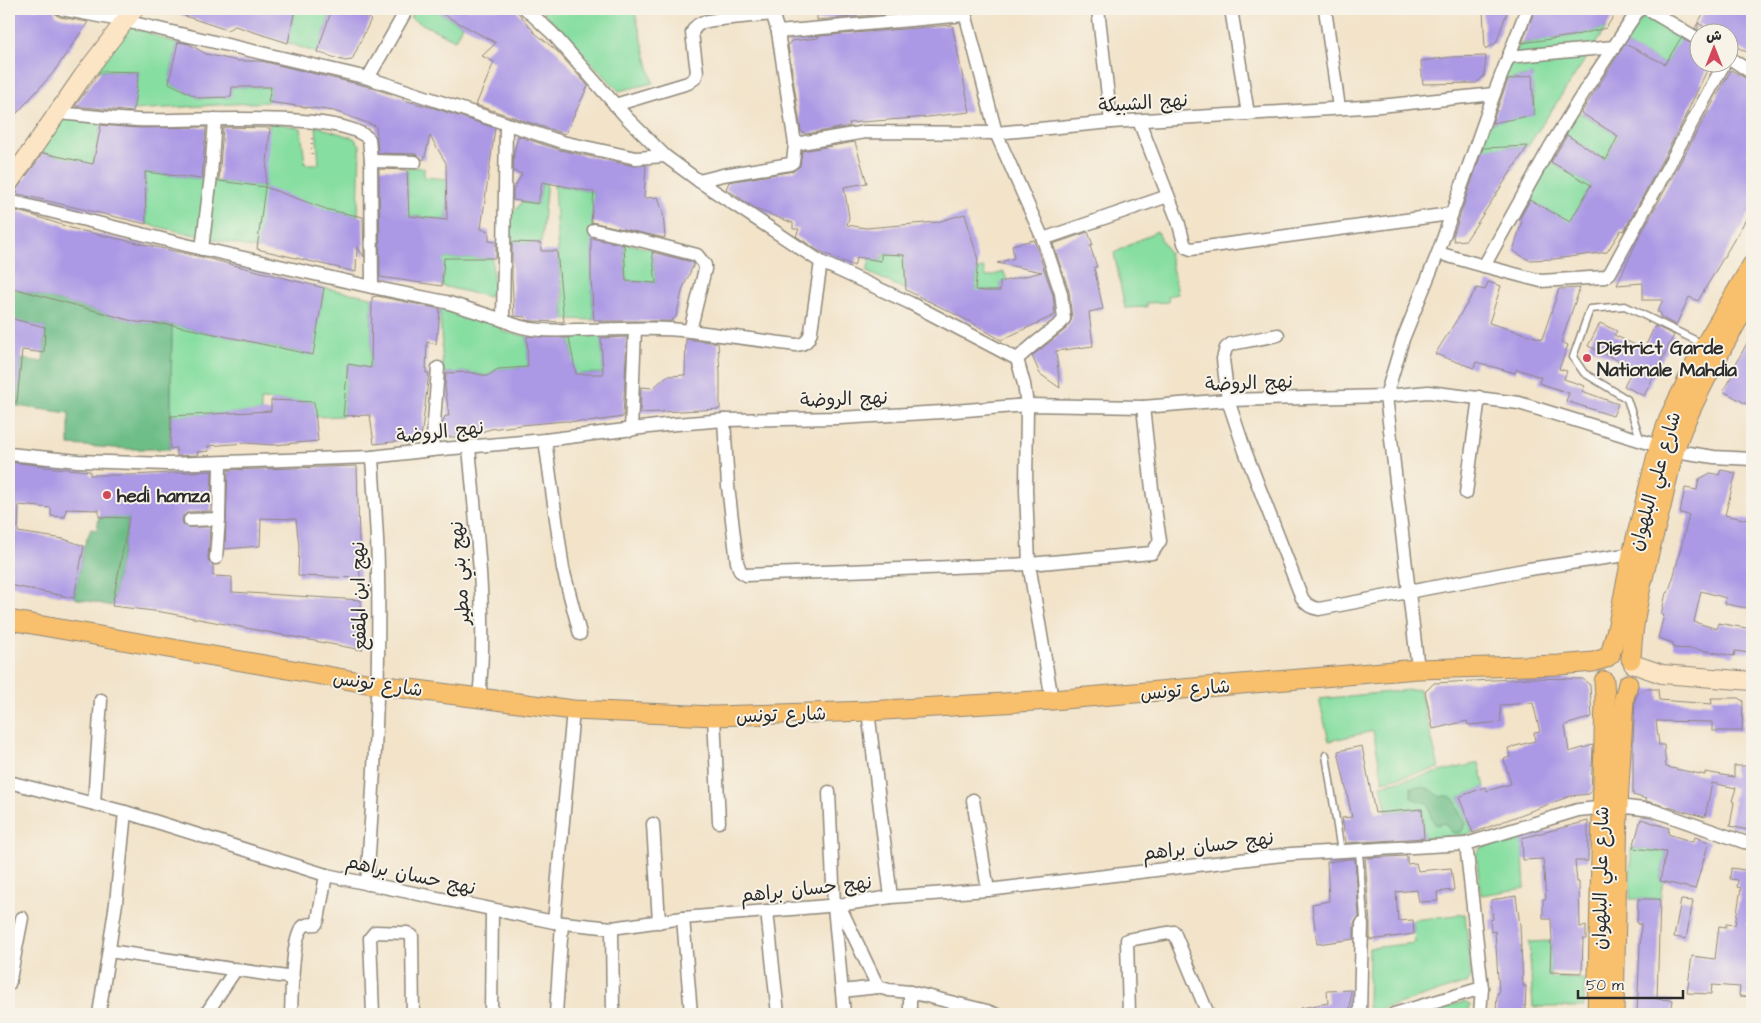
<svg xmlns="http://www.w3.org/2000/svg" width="1761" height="1023" font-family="'Architects Daughter','Playpen Sans Arabic',sans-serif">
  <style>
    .green { fill: #87dea1; stroke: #598466 }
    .forest { fill: #6dbd87; stroke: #4c7459 }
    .building { fill: #ab99e5 }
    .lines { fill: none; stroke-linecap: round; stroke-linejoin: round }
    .lane-casing { stroke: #8e877a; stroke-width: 9 }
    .street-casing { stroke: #8e877a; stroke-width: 15 }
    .secondary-casing { stroke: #8e877a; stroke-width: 20 }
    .primary-casing { stroke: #8e877a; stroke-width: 21 }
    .path { stroke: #8e877a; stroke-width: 2.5; stroke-dasharray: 1 4; stroke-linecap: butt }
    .lane { stroke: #fff; stroke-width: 6 }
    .street { stroke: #fff; stroke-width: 12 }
    .secondary { stroke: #fce5c4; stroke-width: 18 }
    .primary { stroke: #f8bf6c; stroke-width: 19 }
    .poi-dot { fill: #d1495b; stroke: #f7f3e8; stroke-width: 2 }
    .labels { text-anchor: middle; stroke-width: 4; stroke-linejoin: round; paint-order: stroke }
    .street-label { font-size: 19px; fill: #2b2b2b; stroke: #f7f3e8 }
    .poi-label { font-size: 19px; font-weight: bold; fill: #2b2b2b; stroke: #f7f3e8; text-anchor: start }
  </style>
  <rect width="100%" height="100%" fill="#f7f3e8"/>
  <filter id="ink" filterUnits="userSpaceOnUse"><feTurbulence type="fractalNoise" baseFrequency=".02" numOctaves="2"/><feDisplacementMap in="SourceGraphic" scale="10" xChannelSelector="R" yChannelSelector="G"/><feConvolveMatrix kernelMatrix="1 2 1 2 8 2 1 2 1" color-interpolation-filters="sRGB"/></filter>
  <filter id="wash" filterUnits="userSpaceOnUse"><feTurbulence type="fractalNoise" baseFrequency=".0096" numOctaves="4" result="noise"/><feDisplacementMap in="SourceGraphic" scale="20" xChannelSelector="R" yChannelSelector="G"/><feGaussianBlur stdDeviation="1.12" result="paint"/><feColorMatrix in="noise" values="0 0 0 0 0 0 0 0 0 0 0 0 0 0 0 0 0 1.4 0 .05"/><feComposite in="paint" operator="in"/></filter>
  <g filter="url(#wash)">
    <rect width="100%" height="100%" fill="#f2e3c9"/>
    <g class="green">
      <path d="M295,9H332L317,53L288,43Z"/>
      <path d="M416,9H433L462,25L455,40L410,18Z"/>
      <path d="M540,9H634L653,83L619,91Z"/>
      <path d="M1639,13L1683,36L1665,64L1620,42Z"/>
      <path d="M129,25L177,44L169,83L199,98L230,97L232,87H271L268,102L133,110L139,72L97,70Z"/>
      <path d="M1606,28L1528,146L1477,149L1491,123L1534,114L1532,75L1501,81L1520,44L1572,36Z"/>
      <path d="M1577,111L1618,136L1606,160L1562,132Z"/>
      <path d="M61,119L102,120L93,165L37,151Z"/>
      <path d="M270,122L301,128L305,164H319L316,126L354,138L360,145L358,216L320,208L257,249L146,224L145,172L265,187L264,163Z"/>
      <path d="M1547,160L1591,185L1570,223L1523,197Z"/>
      <path d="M407,167L424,168V177L447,179V220L375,212L377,197L408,196Z"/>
      <path d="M545,168L548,170L541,243L510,242L508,211H515L522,202L538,204Z"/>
      <path d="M554,185L594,192L591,279L594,320L564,319L563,296L559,271Z"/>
      <path d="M1157,231L1169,254L1178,294L1168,296L1169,302L1147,303V307L1125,308L1114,253Z"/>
      <path d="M624,243L652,249L656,283L626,281Z"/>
      <path d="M883,254L904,255L906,290L867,272L870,259L881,261Z"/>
      <path d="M443,258H492L494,291L489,297L442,286Z"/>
      <path d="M984,268L986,277L1004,272L1007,280L1000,282V291L982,290L974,299L977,269Z"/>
      <path d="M324,288L372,297L371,368L348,364L343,416L315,417L313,402L261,400V412L171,416L172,325L312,355Z"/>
      <path d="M440,309L495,323L504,332L527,336L528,367L498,369L487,376L468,372L443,373Z"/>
      <path d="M601,332L603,373L580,374L562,382L573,358L569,336Z"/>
      <path d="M1419,689L1439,768L1383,781L1373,731L1329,741L1319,699Z"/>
      <path d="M1479,763L1485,787L1459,797L1473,833L1461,836L1424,839L1422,809L1387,812L1381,785Z"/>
      <path d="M1522,838L1525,888L1481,895L1476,854L1481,847Z"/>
      <path d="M1631,848L1666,852L1660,880L1663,881L1660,899H1630Z"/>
      <path d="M1465,914L1471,976L1467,983L1375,1011L1368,1007L1369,948L1415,943L1413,920Z"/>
      <path d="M1551,941L1550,977L1584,979V1007H1533L1529,942Z"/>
      <path d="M1464,1002L1470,1005L1468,1014H1427V1012Z"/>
    </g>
    <g class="forest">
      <path d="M9,287L137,322L172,325L170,449H129L69,445V413L16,406L21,359L43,362L45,327L9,318Z"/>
      <path d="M99,517H129L112,606L74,598L84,546L91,529L97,530Z"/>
      <path d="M1411,787C1424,787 1431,787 1440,797C1454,793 1456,801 1459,812C1460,815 1464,819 1466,822L1461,833H1453L1444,823L1436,825L1431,818L1429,804L1411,798Z"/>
    </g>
    <g id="blocks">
      <g class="building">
        <path d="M9,9H54L56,15L60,17L88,22L53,73L9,122Z"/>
        <path d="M170,9H295L288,43L235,26L227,30L170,11Z"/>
        <path d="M332,9H342L371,19L352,60L345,61L317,52Z"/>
        <path d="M433,9H515L535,33L557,51L588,86L565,134L476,105L494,62L482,56L496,43Z"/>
        <path d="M817,9H944L817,20Z"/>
        <path d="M1483,9H1508L1496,43L1485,49Z"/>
        <path d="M1535,9H1618L1606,28L1572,36L1522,43Z"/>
        <path d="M1706,9H1752V55L1728,42V32H1714L1698,23V30L1695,28Z"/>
        <path d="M952,25L970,112L928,117L849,123L850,126L806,134L801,131L788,45L791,41L818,38V36Z"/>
        <path d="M1681,38L1698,47V62H1711L1680,127L1624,231L1621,230L1607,252L1554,259L1529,260L1513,251L1522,221L1519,220L1530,200L1570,222L1591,185L1551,162L1567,135L1606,160L1618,136L1581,113L1625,44L1665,64Z"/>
        <path d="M178,42L189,44L206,54L238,61H261L366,86L403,98V100L434,108L495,128L481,229L489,231V241L496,242V258H444L442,286L380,277L379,169L407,170L409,216L447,220L446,163L430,136L424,160L415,154L378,153L376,126L334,111L268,102L271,87H232L231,97L199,98L169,83Z"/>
        <path d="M1486,56L1484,76L1476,83L1423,84L1421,61L1452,57Z"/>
        <path d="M1731,70L1752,82V209L1698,301L1689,297L1676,325L1660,317L1661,313L1657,312L1663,300H1643V283L1617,285L1638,239Z"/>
        <path d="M101,71L139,72L133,112L75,106Z"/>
        <path d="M1532,75L1534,115L1492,123L1508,80Z"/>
        <path d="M101,125L137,128L206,127L202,179L145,172L146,224L18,194L16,190L43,153L93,164Z"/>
        <path d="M223,127L270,128L265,187L219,181Z"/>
        <path d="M518,136L560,150L634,166L646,165L644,198L658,197L663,213L665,238L591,222L594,192L542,182L538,204L513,200V190L522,174L513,171L514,153Z"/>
        <path d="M855,142L867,183L844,187L849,217L847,225L866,228L937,222L965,214L978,260L975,290L987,291H1000V282L1042,272L997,263L1014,258L1012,245L1034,240L1053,295L1055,315L1001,340L971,322L906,290L904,255L881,254V261L857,257L854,266L819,251L796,236L799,229H793V223L758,210L726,189L729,182L794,171L800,166L802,151Z"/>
        <path d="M1528,146L1466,240L1454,241L1453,236L1483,148Z"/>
        <path d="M265,187L329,210L363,217L364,257L357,246L356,272L257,249Z"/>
        <path d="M9,209L35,216L74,229L206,258L324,288L313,355L172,325L136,322L9,287Z"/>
        <path d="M1088,232L1093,245L1090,246L1097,267H1094L1103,309L1089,312L1093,346L1056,351L1060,388L1040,374L1032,356L1066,329L1072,319L1069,291L1053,244Z"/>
        <path d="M591,238L624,245L626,281L656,283L652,252L692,262L694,264L683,288L676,317L671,321H600V320H594L591,279Z"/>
        <path d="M512,242L541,243V251H557L564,322L532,321L526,320V317L514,316L512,277Z"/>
        <path d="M1488,282L1501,286L1489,323L1542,339L1559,289L1580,288L1561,342L1568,345L1559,369L1567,371L1564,379L1585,386L1582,391L1618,404L1613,416L1566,401L1569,393L1539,383L1541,377L1517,369L1515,373L1476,362L1474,368L1435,354L1477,288L1485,290Z"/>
        <path d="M377,296L440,309L438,333H437L436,344L427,342L426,373H429L421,439L374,444L370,415L343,416L348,364L371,368L372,297Z"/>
        <path d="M9,318L45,327L44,353L22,350L17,402L9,401Z"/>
        <path d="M1600,323L1617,331L1614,335L1644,349L1655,326L1674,335L1644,396L1624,386L1633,368L1588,346Z"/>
        <path d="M1752,334V407L1723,391L1736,368L1734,367Z"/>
        <path d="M527,336L569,338L576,374H603L601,338L627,337L623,417L588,422L565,421L521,425L491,429L465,437H441L442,426L445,416H449L445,386L446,373L468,372L487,376L498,369L528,367Z"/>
        <path d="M686,339L718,343L720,373V409L640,413L641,387L653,388L667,376L685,375Z"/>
        <path d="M271,400L314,402L318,441L274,445L245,443L208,446L209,451L197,452L198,455L177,456L176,448L170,449L171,416L271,411Z"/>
        <path d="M9,462L45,466L44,467L90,471V475H131L212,471L211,511L189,512L183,516L182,520L183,524L187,527H210L208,558L209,562L213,565V576L232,577V592L361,600L362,650L162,612L112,606L129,518L99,517V510L66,509L65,517L51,516V508L19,505L18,532L64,539L84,546L74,598L9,585Z"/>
        <path d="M357,466L360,578L298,576L299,546L296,519L261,518L260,546L225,549L228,470Z"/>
        <path d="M1721,470L1736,473L1725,515L1752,521V609L1725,604L1726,598L1701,591L1694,622L1717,629L1718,623L1752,629L1749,653L1735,651L1734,656L1695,649L1673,648V643L1658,638L1664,615H1661L1666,593H1668L1674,575L1689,515L1680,513L1685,488L1697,490L1699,479L1711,473L1719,475Z"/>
        <path d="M1532,678L1583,679L1590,685L1592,717L1565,725L1569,752L1593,745L1591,792L1589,794L1570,796L1473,833L1459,797L1485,787L1487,791L1511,784L1504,759L1510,757L1508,748L1535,741L1534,733L1540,732L1533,703L1500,705L1501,722L1468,725L1467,721L1433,729L1425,692L1434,683Z"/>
        <path d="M1646,689H1658L1659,700L1712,704L1711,698H1738L1743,701L1742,731H1712V722L1656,721L1659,745H1664L1666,767L1705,775V772L1734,777V766H1751V776H1752V831L1730,826L1734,802L1732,801L1736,788L1712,783L1705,817L1646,801V799L1633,795V741L1635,700L1638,693Z"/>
        <path d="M1362,746L1375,813L1422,809L1424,838L1346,843L1342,818L1352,817L1338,751Z"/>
        <path d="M1641,819L1669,828L1668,834L1693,842L1695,837L1709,842L1695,889L1660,881L1666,852L1633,848Z"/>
        <path d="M1588,821V861H1575L1577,882H1579L1580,927L1586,926V939H1583L1582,973L1550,972L1551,941H1552L1551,919H1543V899H1546L1543,859L1523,860L1522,838Z"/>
        <path d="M1407,856V864L1416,863L1418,871L1451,868L1454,890L1437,892L1438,901L1419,902L1417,890L1396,892L1398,921L1413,920L1414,934L1370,940V924L1365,858Z"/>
        <path d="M1348,859H1355L1359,917L1354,923V939L1317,944L1312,904L1329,901L1327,862Z"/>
        <path d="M1731,868L1752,871V904H1749L1746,926L1752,927L1749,962H1752V997L1739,996L1740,987L1712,985L1711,994L1687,993L1692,956L1715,959L1719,926L1726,927V924L1735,925L1741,888L1737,887L1738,880L1730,879Z"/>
        <path d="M1516,896L1520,925L1523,986H1526L1525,1014H1496L1497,993H1499L1495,931L1491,932L1490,920L1493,919L1491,900Z"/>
        <path d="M1638,899H1660L1657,999L1673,1000L1671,1014H1637L1641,924H1637Z"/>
        <path d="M1681,900L1693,901L1686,939L1674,937Z"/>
        <path d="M1351,990L1350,1014H1301V1008L1328,1003L1327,991Z"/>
      </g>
    </g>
  </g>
  <g filter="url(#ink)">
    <use href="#blocks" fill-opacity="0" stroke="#8e877a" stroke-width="1"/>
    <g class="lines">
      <defs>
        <g id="lane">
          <path d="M1641,441L1627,399L1584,373L1573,357L1590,309L1625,306L1703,344"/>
          <path d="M1326,755L1341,852"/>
          <path d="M1359,851L1364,918L1362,924"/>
        </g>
        <g id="street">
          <path d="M62,9L125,21L368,78L562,142L636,158L665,156"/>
          <path d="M526,9L552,33L627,118L665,156L699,181L821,262L910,303L1017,359L1024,384L1027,405L1026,490L1029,564L1052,700"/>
          <path d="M725,9L721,19L773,14"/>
          <path d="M964,9L996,133L1043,239L1061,293L1064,319L1061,323L1033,345L1017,359"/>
          <path d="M1098,9L1111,122"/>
          <path d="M1231,9L1248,114"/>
          <path d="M1325,9L1339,108"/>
          <path d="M1639,9L1587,87L1550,147L1484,266L1541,281L1605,277L1610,273L1725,62"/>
          <path d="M1647,9L1698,39"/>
          <path d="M778,32L965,15"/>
          <path d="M1508,57L1614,47"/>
          <path d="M1728,57L1752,73"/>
          <path d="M368,78L407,9"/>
          <path d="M615,105L688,83L695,78L697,72L692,33C697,20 709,21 721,19"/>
          <path d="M58,113C84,115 111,119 137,120C183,122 340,109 369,139L371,161L372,287"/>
          <path d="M1139,121L1178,221L1184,243L1186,247L1191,249L1450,214"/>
          <path d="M506,125L503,320C527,332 551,331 578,330C613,330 655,326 690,331L705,269V265L697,255L643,241L594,230"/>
          <path d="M795,144L865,132L996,133L1111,122L1380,106L1494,94"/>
          <path d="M371,161L415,162"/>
          <path d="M699,181L723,175L790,164L793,162L795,144L778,32L771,9"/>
          <path d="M9,201L186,245L372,287L446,302L503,320"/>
          <path d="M1043,239L1168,196"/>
          <path d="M202,249L211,176L215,119"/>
          <path d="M1438,253L1484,266"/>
          <path d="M690,331L796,345C806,344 809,340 811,331L821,262"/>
          <path d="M1278,335L1231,344L1226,348L1223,359L1228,400L1245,451L1302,598C1306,605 1311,608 1319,609L1529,569L1632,554"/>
          <path d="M724,420L728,486L737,562L740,571L746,575L1029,564L1152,553L1160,541L1152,489L1143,407"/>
          <path d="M631,430L635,329"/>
          <path d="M545,440L563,569L580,634"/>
          <path d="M469,447C476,529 488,614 479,697"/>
          <path d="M432,450L438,368"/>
          <path d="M9,454L78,461L167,464L372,457L432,450L545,440L665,425L724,420L840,418L942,412L1027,405L1143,407L1228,400L1386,396L1428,392L1519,403L1675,451L1714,457L1752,459"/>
          <path d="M1466,493L1479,397"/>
          <path d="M190,520L219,519"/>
          <path d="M216,558L219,519L220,463"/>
          <path d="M1418,669L1386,396L1403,339L1438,253L1494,94L1527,9"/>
          <path d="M868,711L891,897"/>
          <path d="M714,716L719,822"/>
          <path d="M9,782L125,812L326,875L554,922L612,928L683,918L839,905L891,897L988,890L1291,854L1466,844L1578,810L1618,806L1652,810L1744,842L1752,843"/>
          <path d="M829,792L834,906L844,1014"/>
          <path d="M973,800L988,890"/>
          <path d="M94,803L101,700"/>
          <path d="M653,824L659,922"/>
          <path d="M1466,844L1482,988L1480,1014"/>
          <path d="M367,884C374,781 380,678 378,574C378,535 374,496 372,457"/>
          <path d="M839,905L878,987L889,990L910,992L987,1011L995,1014"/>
          <path d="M767,911L778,1014"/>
          <path d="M683,918L691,1014"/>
          <path d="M554,922L573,710"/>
          <path d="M612,928L613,1014"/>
          <path d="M109,951L293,978"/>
          <path d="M9,984L22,918"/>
          <path d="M842,991L878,987"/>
          <path d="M910,992V1014"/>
          <path d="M99,1014L116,903L125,812"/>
          <path d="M206,1014L236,969"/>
          <path d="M291,1014C292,995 291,942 302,928C305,923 311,925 316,924L318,920L326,875"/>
          <path d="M373,1014L370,938L375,932L407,933L412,936L413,1014"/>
          <path d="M491,1014L492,910"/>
          <path d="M556,1014L562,923"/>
          <path d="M1129,1014L1127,940L1174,932L1208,1014"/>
          <path d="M1360,1014L1362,924"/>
          <path d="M1394,1014L1482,988"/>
        </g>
        <g id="secondary">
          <path d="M9,183L83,76L134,9"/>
          <path d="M1633,664L1662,674L1752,681"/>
        </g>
        <g id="primary">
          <path d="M9,620L378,685L573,710L714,716L868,711L1052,700L1418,669L1559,665L1593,662L1606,658"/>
          <path d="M1610,655L1617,629L1632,554L1659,447L1670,416L1705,345L1752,265"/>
          <path d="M1631,659C1633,608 1648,557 1661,507C1668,478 1673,447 1686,420C1705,377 1728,336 1752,296"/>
          <path d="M1597,1014L1605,699L1604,681"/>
          <path d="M1614,1014L1618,806L1624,698L1628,684"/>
        </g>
      </defs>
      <use href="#lane" class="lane-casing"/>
      <use href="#street" class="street-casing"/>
      <use href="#secondary" class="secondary-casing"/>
      <use href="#primary" class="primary-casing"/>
      <path class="path" d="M312,154V134"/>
      <use href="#lane" class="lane"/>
      <use href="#street" class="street"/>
      <use href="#secondary" class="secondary"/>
      <use href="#primary" class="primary"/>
    </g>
  </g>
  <g class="poi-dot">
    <circle cx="1587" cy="358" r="5"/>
    <circle cx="107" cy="495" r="5"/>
  </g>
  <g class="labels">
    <g class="street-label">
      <text transform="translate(1143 102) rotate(-4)" y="7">نهج الشبيكة</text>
      <text transform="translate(1249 382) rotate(-2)" y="7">نهج الروضة</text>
      <text transform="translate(844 398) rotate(-2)" y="7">نهج الروضة</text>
      <text transform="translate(440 431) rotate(-6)" y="7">نهج الروضة</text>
      <text transform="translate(1654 481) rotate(-74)" y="7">شارع علي البلهوان</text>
      <text transform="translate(459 573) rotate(-94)" y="7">نهج بني مطير</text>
      <text transform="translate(358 596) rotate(-91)" y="7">نهج ابن المقفع</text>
      <text transform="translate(378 683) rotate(8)" y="7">شارع تونس</text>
      <text transform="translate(1185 689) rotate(-5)" y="7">شارع تونس</text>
      <text transform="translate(781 714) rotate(-2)" y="7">شارع تونس</text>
      <text transform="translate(1208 845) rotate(-7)" y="7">نهج حسان براهم</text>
      <text transform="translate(411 874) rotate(12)" y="7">نهج حسان براهم</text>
      <text transform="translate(1600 878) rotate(-89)" y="7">شارع علي البلهوان</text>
      <text transform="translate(806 888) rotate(-6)" y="7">نهج حسان براهم</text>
    </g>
    <g class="poi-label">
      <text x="1597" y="354">District Garde<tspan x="1597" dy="22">Nationale Mahdia</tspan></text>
      <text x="117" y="502">hedi hamza</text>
    </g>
  </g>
  <rect width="1761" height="1023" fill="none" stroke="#f7f3e8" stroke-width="30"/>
  <g transform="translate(1714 48)"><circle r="24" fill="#f7f3e8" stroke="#a5a39c"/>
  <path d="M0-4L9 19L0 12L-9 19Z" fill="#d1495b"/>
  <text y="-8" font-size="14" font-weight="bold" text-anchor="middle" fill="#2b2b2b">ش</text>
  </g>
  <path d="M1578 990v8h105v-8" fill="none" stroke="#2b2b2b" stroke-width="2.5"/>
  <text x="1586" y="990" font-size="15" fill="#2b2b2b" stroke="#f7f3e8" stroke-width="4" paint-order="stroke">50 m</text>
</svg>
